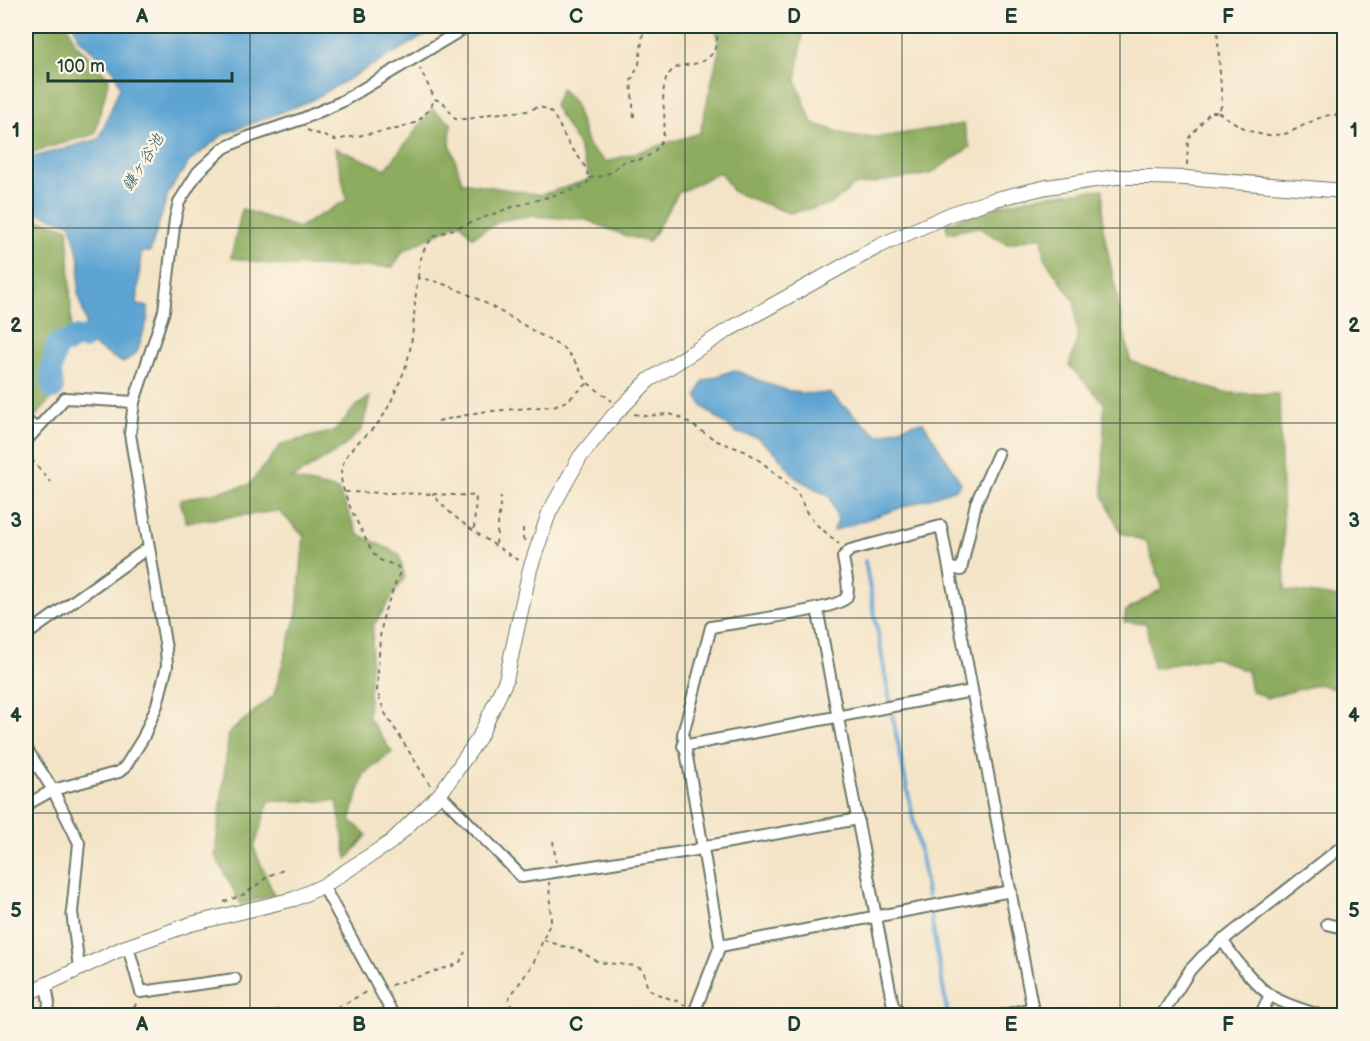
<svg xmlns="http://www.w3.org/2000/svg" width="1370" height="1041" font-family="'Balsamiq Sans','Klee One',sans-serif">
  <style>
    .forest { fill: #8dac5f; stroke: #56744a; stroke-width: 1.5 }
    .water { fill: #5da4d3; stroke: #3e7084; stroke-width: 1.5 }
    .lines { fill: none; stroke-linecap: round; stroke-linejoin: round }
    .stream { stroke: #5da4d3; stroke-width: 4 }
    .river { stroke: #5da4d3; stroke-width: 22 }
    .street-casing { stroke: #6a7767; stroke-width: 14 }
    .secondary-casing { stroke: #6a7767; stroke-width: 16 }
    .path { stroke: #6a7767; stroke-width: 2; stroke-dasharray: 4.5 4.5; stroke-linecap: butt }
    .street { stroke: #fff; stroke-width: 10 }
    .secondary { stroke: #fff; stroke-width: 14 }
    .grid { fill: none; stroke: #1f3d34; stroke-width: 1.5; stroke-opacity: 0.55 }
    .labels { text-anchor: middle; stroke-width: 5; stroke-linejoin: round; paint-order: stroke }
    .water-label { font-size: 16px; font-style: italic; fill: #325c64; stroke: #fcf5e5 }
    .neatline { fill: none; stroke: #1f3d34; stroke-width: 2 }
    .grid-label { font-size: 20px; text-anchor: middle; font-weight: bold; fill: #1f3d34 }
  </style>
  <rect width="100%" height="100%" fill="#fcf5e5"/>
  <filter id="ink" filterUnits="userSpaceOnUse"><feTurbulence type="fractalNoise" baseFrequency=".0167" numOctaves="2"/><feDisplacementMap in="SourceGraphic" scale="12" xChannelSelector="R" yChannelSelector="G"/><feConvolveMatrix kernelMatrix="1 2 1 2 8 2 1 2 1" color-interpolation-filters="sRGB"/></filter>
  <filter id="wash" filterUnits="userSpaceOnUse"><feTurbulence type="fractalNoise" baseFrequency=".008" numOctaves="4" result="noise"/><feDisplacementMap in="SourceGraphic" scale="24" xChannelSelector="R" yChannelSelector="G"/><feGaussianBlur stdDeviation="1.35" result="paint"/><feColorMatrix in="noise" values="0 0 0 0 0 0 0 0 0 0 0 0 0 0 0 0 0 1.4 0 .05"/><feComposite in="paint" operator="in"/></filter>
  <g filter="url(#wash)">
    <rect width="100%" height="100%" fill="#f4e4c7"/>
    <g class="forest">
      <path d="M26,26H68L75,43L109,78L95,134L26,154Z"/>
      <path d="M716,26H804L796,81L812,123L854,137H881L963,124L970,147L930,174L853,186L830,205L789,213L733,192L720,172L678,193L649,242L624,235L584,219L527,216L500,221L472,237L460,222L403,251L393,267L284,266L231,258L242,209L298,228L347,200L335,148L386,169L432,109L451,123L450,143L462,182L541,195L591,179L576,141L554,106L561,89L574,102L588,146L606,162L700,133L719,50Z"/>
      <path d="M1103,189V228L1130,361L1224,393L1279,394L1285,590L1344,598V692L1319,684L1267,698L1251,691L1247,671L1213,657L1153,668L1146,623L1124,622L1126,611L1163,588L1146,542L1121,533L1103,495L1104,403L1069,365L1077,340L1075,302L1045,259L1042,236L1007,244L978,227L948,233L946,224L985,209L1039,196Z"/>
      <path d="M26,216L68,228L72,351L50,350L46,388L53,396L36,416L26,407Z"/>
      <path d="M370,397L362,429L341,449L291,479L338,490L358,534L399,554L405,577L373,626L368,717L392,752L364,774L350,820L367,835L347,859L337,801H269L254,848L274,895L241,904L215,855L229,733L274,695L297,613L304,536L279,511L186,522L180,500L249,485L282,444L335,431L356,406Z"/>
    </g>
    <g class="water">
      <path d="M74,26H441L310,101L224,134L189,162L169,191L150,252H141L137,305L148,307V318L137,352L123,363L83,339L86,322L78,293L80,262L71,224L26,209V159L99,139L120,87L114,70L78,38Z"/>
      <path d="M734,370C769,384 791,397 829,393L878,436L914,423L923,422L961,483L956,489L833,531L838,521L830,497L796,478L776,453L756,437L737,433L703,407L697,396L703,381Z"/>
    </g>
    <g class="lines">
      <g class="stream">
        <path d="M899,29L900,26"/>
        <path d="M865,561L890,701"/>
        <path d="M892,714L923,867L927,896"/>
        <path d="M931,917L948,1016"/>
      </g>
      <path class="river" d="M53,389L51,371L57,345L59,343H67L76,337L83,339L110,322"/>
    </g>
  </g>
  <g filter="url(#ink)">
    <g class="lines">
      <defs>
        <g id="street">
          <path d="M26,420L36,429"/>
          <path d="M26,441L65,398L134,402"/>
          <path d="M951,568L961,570L976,503L998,454"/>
          <path d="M817,608L893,1006L906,1016"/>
          <path d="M26,635L148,548"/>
          <path d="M683,746L972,691"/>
          <path d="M26,748L53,790L79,843L72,912L79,968"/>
          <path d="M440,794L522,877L696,850L702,847L858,819"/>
          <path d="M26,805L53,790L119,772L125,767L143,738L157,705L167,666L166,649L130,434L134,402L164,311L175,219L179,202L198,172L224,148L246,138L302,119L341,102L468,26"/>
          <path d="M323,886L394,1016"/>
          <path d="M1327,924L1344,928"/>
          <path d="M1222,940C1233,957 1256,987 1273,997C1288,1006 1305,1010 1322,1016"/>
          <path d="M720,946L1011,891"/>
          <path d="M128,947L141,992L235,979"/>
          <path d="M46,985L49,1003L47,1016"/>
          <path d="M704,1016L696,1008L720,946L683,734L711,627C732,623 836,610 846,598C851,591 844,566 843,557L850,550L941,526L1034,1016"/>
          <path d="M1000,1016L1032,1008"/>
          <path d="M1161,1016L1190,970L1203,956L1344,845"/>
          <path d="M1260,1016L1270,995"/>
        </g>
        <path id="secondary" d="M26,994L123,948L191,924L294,899L323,886L391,842L440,794L479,738L506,680L530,569L549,513L580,457L614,415L649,380L728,330L879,246L951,214L996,199L1047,187L1115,177H1150L1186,178L1344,191"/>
      </defs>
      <use href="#street" class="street-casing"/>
      <use href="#secondary" class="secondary-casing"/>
      <g class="path">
        <path d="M1218,112C1232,121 1248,133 1265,135C1271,135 1278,135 1284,134C1299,131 1330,105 1344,119"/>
        <path d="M634,117L631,81L639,64L644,26"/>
        <path d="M307,130L335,140L401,128L417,122L429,110L435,99"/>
        <path d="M1187,165L1188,139L1210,112H1218L1222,105L1217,26"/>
        <path d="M589,178C595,177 602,177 607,174C615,171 618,163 626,161C632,159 639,161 644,158C682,139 652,99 669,74C678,62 691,67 703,61C716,55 720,39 715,26"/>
        <path d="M418,278C419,261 422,247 435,236L509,208L580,188L587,183L589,178C586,163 575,154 567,141C561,130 557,118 548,109L538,107L527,111L490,114L469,119H455L444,103L435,99L420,69"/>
        <path d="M634,414L646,416L668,414L678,416L717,441L747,452L763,463L797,492L807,513L816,524L839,544"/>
        <path d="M438,421L480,412L553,406L567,401L588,383"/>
        <path d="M26,452L50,482"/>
        <path d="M345,492L433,494"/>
        <path d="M523,528V539L526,541"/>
        <path d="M474,529L476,496L433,494C453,521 491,542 519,561"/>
        <path d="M496,544L501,496"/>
        <path d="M430,785L385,713L377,691L380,637L384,613L400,572L398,567C385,560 381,565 371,550C362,530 340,494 341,473C343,449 365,439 379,422C388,410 394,395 400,381C416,347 412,314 418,278C463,283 521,326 562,347L572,357L588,383L612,401"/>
        <path d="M553,841L556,862"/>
        <path d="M224,902L245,894L270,875L284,870"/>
        <path d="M544,940L562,946L575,948L598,962L635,966L642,969C646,975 645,982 648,988C652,994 677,1000 685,1005"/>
        <path d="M391,985L455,965L460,962L465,952"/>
        <path d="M130,1016L137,1002"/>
        <path d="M269,1016L274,1010L324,1011L345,1004L367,991"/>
        <path d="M517,1016L509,1002V998L533,964L551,921L549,882"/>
      </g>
      <use href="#street" class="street"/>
      <use href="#secondary" class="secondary"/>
    </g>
  </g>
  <path class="grid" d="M250,26V1016M468,26V1016M685,26V1016M902,26V1016M1120,26V1016M26,228H1344M26,423H1344M26,618H1344M26,813H1344"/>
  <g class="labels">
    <g class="water-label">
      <text transform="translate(142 162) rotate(-58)" y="6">鎌ヶ谷池</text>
    </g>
  </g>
  <rect width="1370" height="1041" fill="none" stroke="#fcf5e5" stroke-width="66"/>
  <path d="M48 72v9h184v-9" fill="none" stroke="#1f3d34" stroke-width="3"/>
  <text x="57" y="72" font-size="18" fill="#1f3d34" stroke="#fcf5e5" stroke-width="4.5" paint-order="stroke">100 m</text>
  <rect x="33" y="33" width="1304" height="975" class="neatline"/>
  <g class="grid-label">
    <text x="142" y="23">A</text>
    <text x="359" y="23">B</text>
    <text x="576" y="23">C</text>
    <text x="794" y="23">D</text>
    <text x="1011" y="23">E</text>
    <text x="1228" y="23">F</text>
    <text x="16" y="137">1</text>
    <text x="1354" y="137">1</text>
    <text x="16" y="332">2</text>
    <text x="1354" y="332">2</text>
    <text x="16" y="527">3</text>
    <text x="1354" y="527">3</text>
    <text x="16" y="722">4</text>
    <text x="1354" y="722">4</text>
    <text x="16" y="917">5</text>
    <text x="1354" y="917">5</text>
    <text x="142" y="1031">A</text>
    <text x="359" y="1031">B</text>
    <text x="576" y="1031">C</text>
    <text x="794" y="1031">D</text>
    <text x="1011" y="1031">E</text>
    <text x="1228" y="1031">F</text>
  </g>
</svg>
